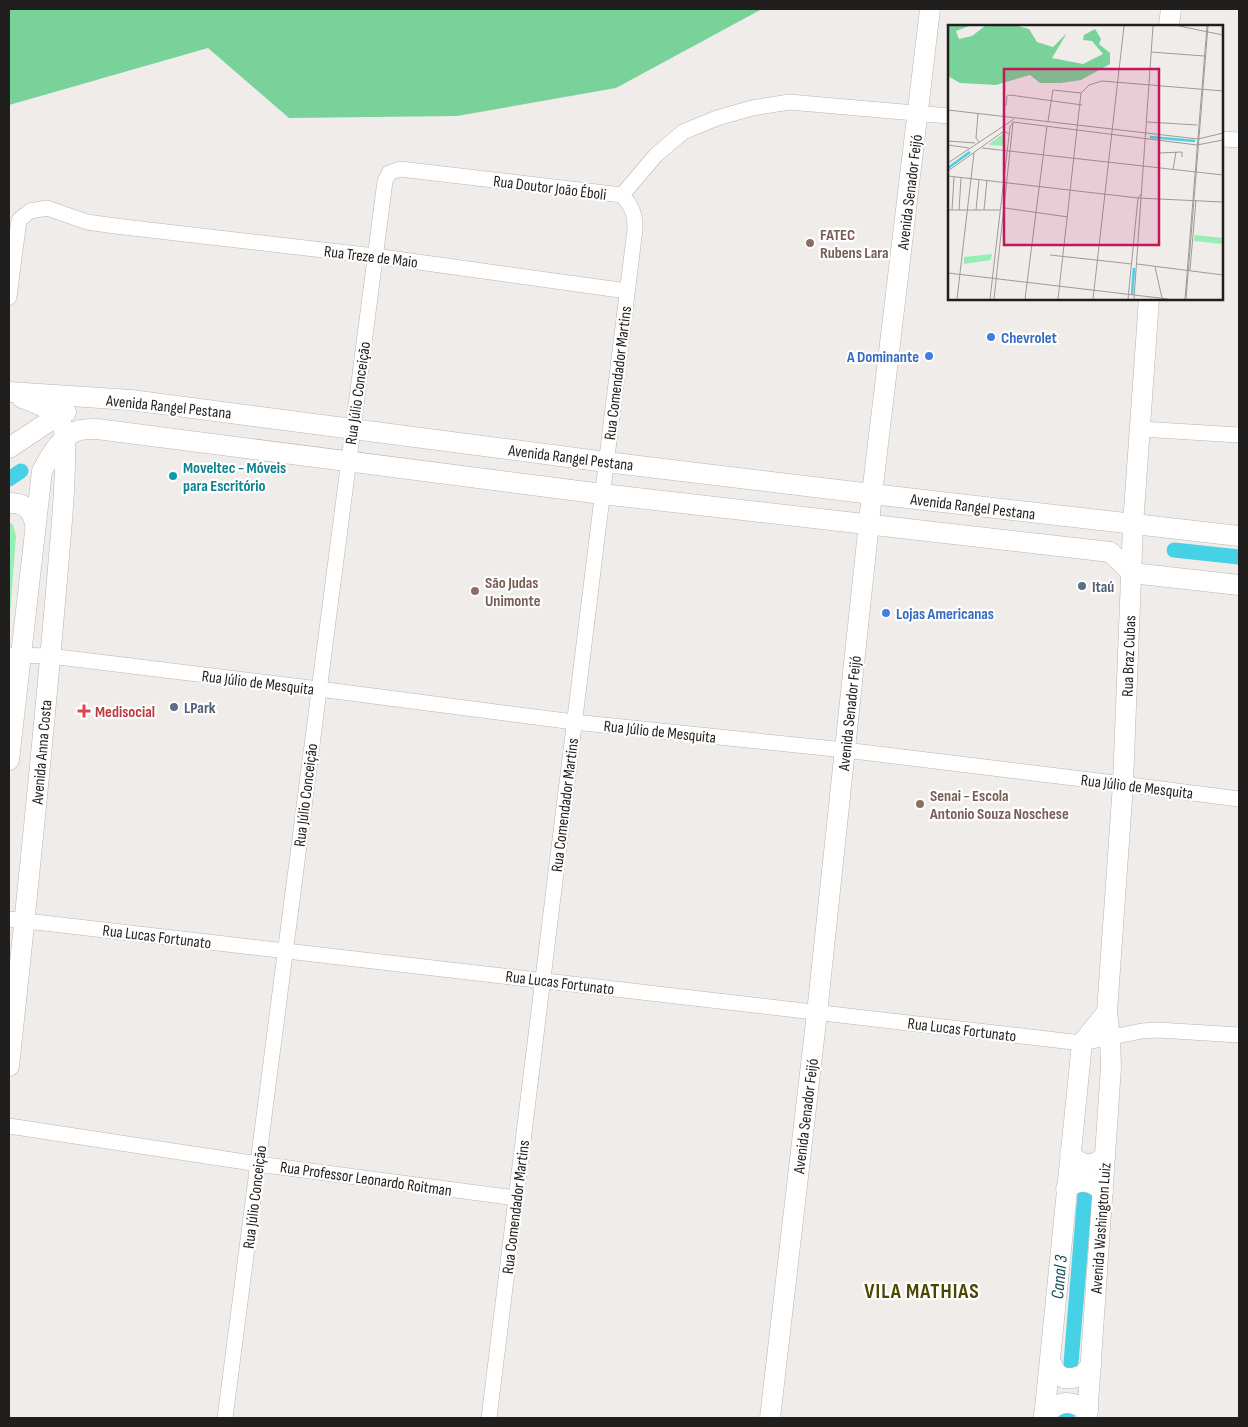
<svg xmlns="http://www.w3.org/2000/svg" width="1248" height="1427" font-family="'Sofia Sans Condensed',sans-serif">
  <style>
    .green { fill: #97eeb5 }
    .forest { fill: #79d299 }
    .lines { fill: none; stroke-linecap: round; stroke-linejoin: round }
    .canal { stroke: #47d1e6; stroke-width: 15 }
    .minor-casing { stroke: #b8b5b3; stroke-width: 16 }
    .major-casing { stroke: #b8b5b3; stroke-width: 21 }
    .minor { stroke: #fff; stroke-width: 15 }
    .major { stroke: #fff; stroke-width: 20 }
    .education-dot { fill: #8d6e63; stroke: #fff; stroke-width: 2 }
    .shop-dot { fill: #3f7fe0; stroke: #fff; stroke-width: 2 }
    .culture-dot { fill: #0f9aa8; stroke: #fff; stroke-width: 2 }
    .service-dot { fill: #5c6f8a; stroke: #fff; stroke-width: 2 }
    .health-dot { fill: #e0444e; stroke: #fff; stroke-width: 2 }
    .labels { text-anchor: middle; stroke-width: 4.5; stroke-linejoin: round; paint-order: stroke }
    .street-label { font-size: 16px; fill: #201f1e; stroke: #fff }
    .education-label { font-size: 16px; font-weight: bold; fill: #785e54; stroke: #fff; text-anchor: start }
    .shop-label { font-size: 16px; font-weight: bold; fill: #366cbe; stroke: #fff; text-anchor: start }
    .culture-label { font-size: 16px; font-weight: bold; fill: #0d838f; stroke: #fff; text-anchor: start }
    .service-label { font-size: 16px; font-weight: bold; fill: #4e5e75; stroke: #fff; text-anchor: start }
    .health-label { font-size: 16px; font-weight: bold; fill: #be3a42; stroke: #fff; text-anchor: start }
    .water-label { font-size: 18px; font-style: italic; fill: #144e57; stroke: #fff }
    .district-label { font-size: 21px; font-weight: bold; letter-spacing: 1px; fill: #4d4603; stroke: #fff }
    .inset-river { fill: none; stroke: #47d1e6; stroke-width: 2.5 }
    .inset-road { fill: none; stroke: #9d9a98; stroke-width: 1 }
    .view { fill: #c2185b; fill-opacity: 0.15; stroke: #c2185b; stroke-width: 2.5 }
    .inset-edge { fill: none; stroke: #201f1e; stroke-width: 2.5 }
  </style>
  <rect width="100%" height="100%" fill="#f0ecea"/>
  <path class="green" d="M9,522L13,525L16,536L10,615L9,616Z"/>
  <path class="forest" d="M9,9H762L616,88L457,116L289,118L208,48L9,105Z"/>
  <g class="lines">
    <g class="canal">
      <path d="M9,479L21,471"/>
      <path d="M1174,550L1239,557"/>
      <path d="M1071,1363L1085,1193"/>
      <path d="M1067,1418V1415"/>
    </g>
    <defs>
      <g id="minor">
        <path d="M1222,139L1239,140"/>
        <path d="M9,297L19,220L30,211L47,208L87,222L115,226L375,256L627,291"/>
        <path d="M1140,429L1239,435"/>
        <path d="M9,655L50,656L319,689L574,722L845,750L1123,784L1239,799"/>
        <path d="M9,919L1082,1043L1142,1031L1158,1030L1239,1035"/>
        <path d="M9,1126L258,1164L516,1198"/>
        <path d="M225,1418L385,181L389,173L400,169L622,195L656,155L683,132L717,118L752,108L789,102L949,116"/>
        <path d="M489,1418L635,229C635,213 632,207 622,195"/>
      </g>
      <g id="major">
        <path d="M1169,26L1171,9"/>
        <path d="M9,392L131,400L606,462L872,494L1239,536"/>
        <path d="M9,448L56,417L66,412"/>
        <path d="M9,503C23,502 33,510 35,525"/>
        <path d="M9,760L42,471C51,455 61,435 80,430C86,429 92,429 97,429L602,494L1110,552L1132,573L1239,585"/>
        <path d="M9,1066C27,900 44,734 58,568C61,532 65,495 65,459C65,448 67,436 62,425C56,410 36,403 22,398"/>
        <path d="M1070,1153C1079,1166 1094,1168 1105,1156"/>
        <path d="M1066,1189C1079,1178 1092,1180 1103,1192"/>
        <path d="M1050,1361L1056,1373L1064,1378H1073L1083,1375L1091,1365"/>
        <path d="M1044,1414C1061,1400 1069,1400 1088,1410"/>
        <path d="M770,1418L817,1013L872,494L930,9"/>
        <path d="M1044,1418L1082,1043L1107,1012"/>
        <path d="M1087,1418L1111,1067L1110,1037L1107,1012L1123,784L1133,525L1149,299"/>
      </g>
    </defs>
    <use href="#minor" class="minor-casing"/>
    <use href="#major" class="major-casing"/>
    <use href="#minor" class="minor"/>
    <use href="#major" class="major"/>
  </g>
  <g class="education-dot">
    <circle cx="810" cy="243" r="5"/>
    <circle cx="475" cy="591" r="5"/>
    <circle cx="920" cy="804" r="5"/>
  </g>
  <g class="shop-dot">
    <circle cx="991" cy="337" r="5"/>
    <circle cx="929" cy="356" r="5"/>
    <circle cx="886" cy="613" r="5"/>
  </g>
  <circle class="culture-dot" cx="173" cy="476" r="5"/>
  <g class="service-dot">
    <circle cx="1082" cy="586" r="5"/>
    <circle cx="174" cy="707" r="5"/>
  </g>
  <path class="health-dot" d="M81.5 703.5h5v5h5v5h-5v5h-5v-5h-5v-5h5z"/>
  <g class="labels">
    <g class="street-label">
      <text transform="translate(550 187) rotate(7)" y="6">Rua Doutor João Éboli</text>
      <text transform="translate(909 192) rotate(-83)" y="6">Avenida Senador Feijó</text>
      <text transform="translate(371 256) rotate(7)" y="6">Rua Treze de Maio</text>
      <text transform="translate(617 373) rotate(-83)" y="6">Rua Comendador Martins</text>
      <text transform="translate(357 393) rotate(-82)" y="6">Rua Júlio Conceição</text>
      <text transform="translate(169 406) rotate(6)" y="6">Avenida Rangel Pestana</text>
      <text transform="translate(571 457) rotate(7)" y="6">Avenida Rangel Pestana</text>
      <text transform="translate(973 506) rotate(7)" y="6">Avenida Rangel Pestana</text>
      <text transform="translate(1128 656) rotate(-88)" y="6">Rua Braz Cubas</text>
      <text transform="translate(258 682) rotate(7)" y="6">Rua Júlio de Mesquita</text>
      <text transform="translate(849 713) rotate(-84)" y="6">Avenida Senador Feijó</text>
      <text transform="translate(660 731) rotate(6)" y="6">Rua Júlio de Mesquita</text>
      <text transform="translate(41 752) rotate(-85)" y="6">Avenida Anna Costa</text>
      <text transform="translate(1137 786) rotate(7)" y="6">Rua Júlio de Mesquita</text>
      <text transform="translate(305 795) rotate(-83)" y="6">Rua Júlio Conceição</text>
      <text transform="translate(564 805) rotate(-83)" y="6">Rua Comendador Martins</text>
      <text transform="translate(157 936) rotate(7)" y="6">Rua Lucas Fortunato</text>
      <text transform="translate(560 982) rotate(7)" y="6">Rua Lucas Fortunato</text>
      <text transform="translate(962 1029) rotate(7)" y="6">Rua Lucas Fortunato</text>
      <text transform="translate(805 1116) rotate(-83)" y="6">Avenida Senador Feijó</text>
      <text transform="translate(366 1178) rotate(8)" y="6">Rua Professor Leonardo Roitman</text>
      <text transform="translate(254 1197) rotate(-83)" y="6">Rua Júlio Conceição</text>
      <text transform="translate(515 1207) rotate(-83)" y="6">Rua Comendador Martins</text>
      <text transform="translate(1100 1228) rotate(-86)" y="6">Avenida Washington Luiz</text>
    </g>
    <g class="education-label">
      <text x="820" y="240">FATEC<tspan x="820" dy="18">Rubens Lara</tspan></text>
      <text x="485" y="588">São Judas<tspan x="485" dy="18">Unimonte</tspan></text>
      <text x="930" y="801">Senai - Escola<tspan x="930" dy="18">Antonio Souza Noschese</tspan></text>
    </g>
    <g class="shop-label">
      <text x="1001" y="343">Chevrolet</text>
      <text x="919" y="362" text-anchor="end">A Dominante</text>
      <text x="896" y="619">Lojas Americanas</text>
    </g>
    <g class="culture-label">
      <text x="183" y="473">Moveltec - Móveis<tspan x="183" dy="18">para Escritório</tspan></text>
    </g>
    <g class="service-label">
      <text x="1092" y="592">Itaú</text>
      <text x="184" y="713">LPark</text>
    </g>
    <g class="health-label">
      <text x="95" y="717">Medisocial</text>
    </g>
    <g class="water-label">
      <text transform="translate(1059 1277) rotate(-85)" y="6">Canal 3</text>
    </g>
    <g class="district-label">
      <text x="922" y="1298">VILA MATHIAS</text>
    </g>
  </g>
  <g transform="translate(948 25)">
    <rect width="275" height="275" fill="#f0ecea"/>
    <path d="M56,108V121L42,120L41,119ZM247,210L275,213V219L246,216ZM44,229L43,235L16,239V232Z" fill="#97eeb5"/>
    <path d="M0,1H21L8,6L11,14L24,11L37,1H70L81,4L89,17L105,22L119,8L104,33L135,39L155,29L144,16L135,15L136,10L147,4L153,14L151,19L162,28V39L133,55L113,58H92L82,50L48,60L12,58L0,51Z" fill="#79d299"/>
    <path class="inset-river" d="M202,112L247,116M0,143L22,127M184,270L186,243"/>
    <path class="inset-road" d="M231,1L275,10M203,27L256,31M58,81L59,71L62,70L134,80M0,85L250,114L275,108M30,89L28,113L31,117M100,96L105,65L133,68L141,60L154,56L275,66M199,97L249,100M0,116L27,118M0,120L21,123M34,123L275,150M211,128L234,127V132M0,138L66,94M225,145L228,127M0,146L56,106L61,109M0,151L190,173L275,177M57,183L120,192M0,185H52M4,185L6,152M11,185L13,153M28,185L31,155M36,185L39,155M102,230L184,239M189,239L275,250M207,242L214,273M242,245L248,175M0,248L220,274M9,274L26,128M42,274L62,102L65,97L249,120L275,115M46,274L65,98M77,274L99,101M110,274L133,68M145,274L176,1M180,274L190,173L193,169M186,274L205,1M237,274L259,1M238,274L260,1"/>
    <path class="view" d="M56,44H211V220H56Z"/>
    <rect width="275" height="275" class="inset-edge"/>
  </g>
  <rect width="1248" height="1427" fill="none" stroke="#201f1e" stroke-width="20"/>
</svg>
